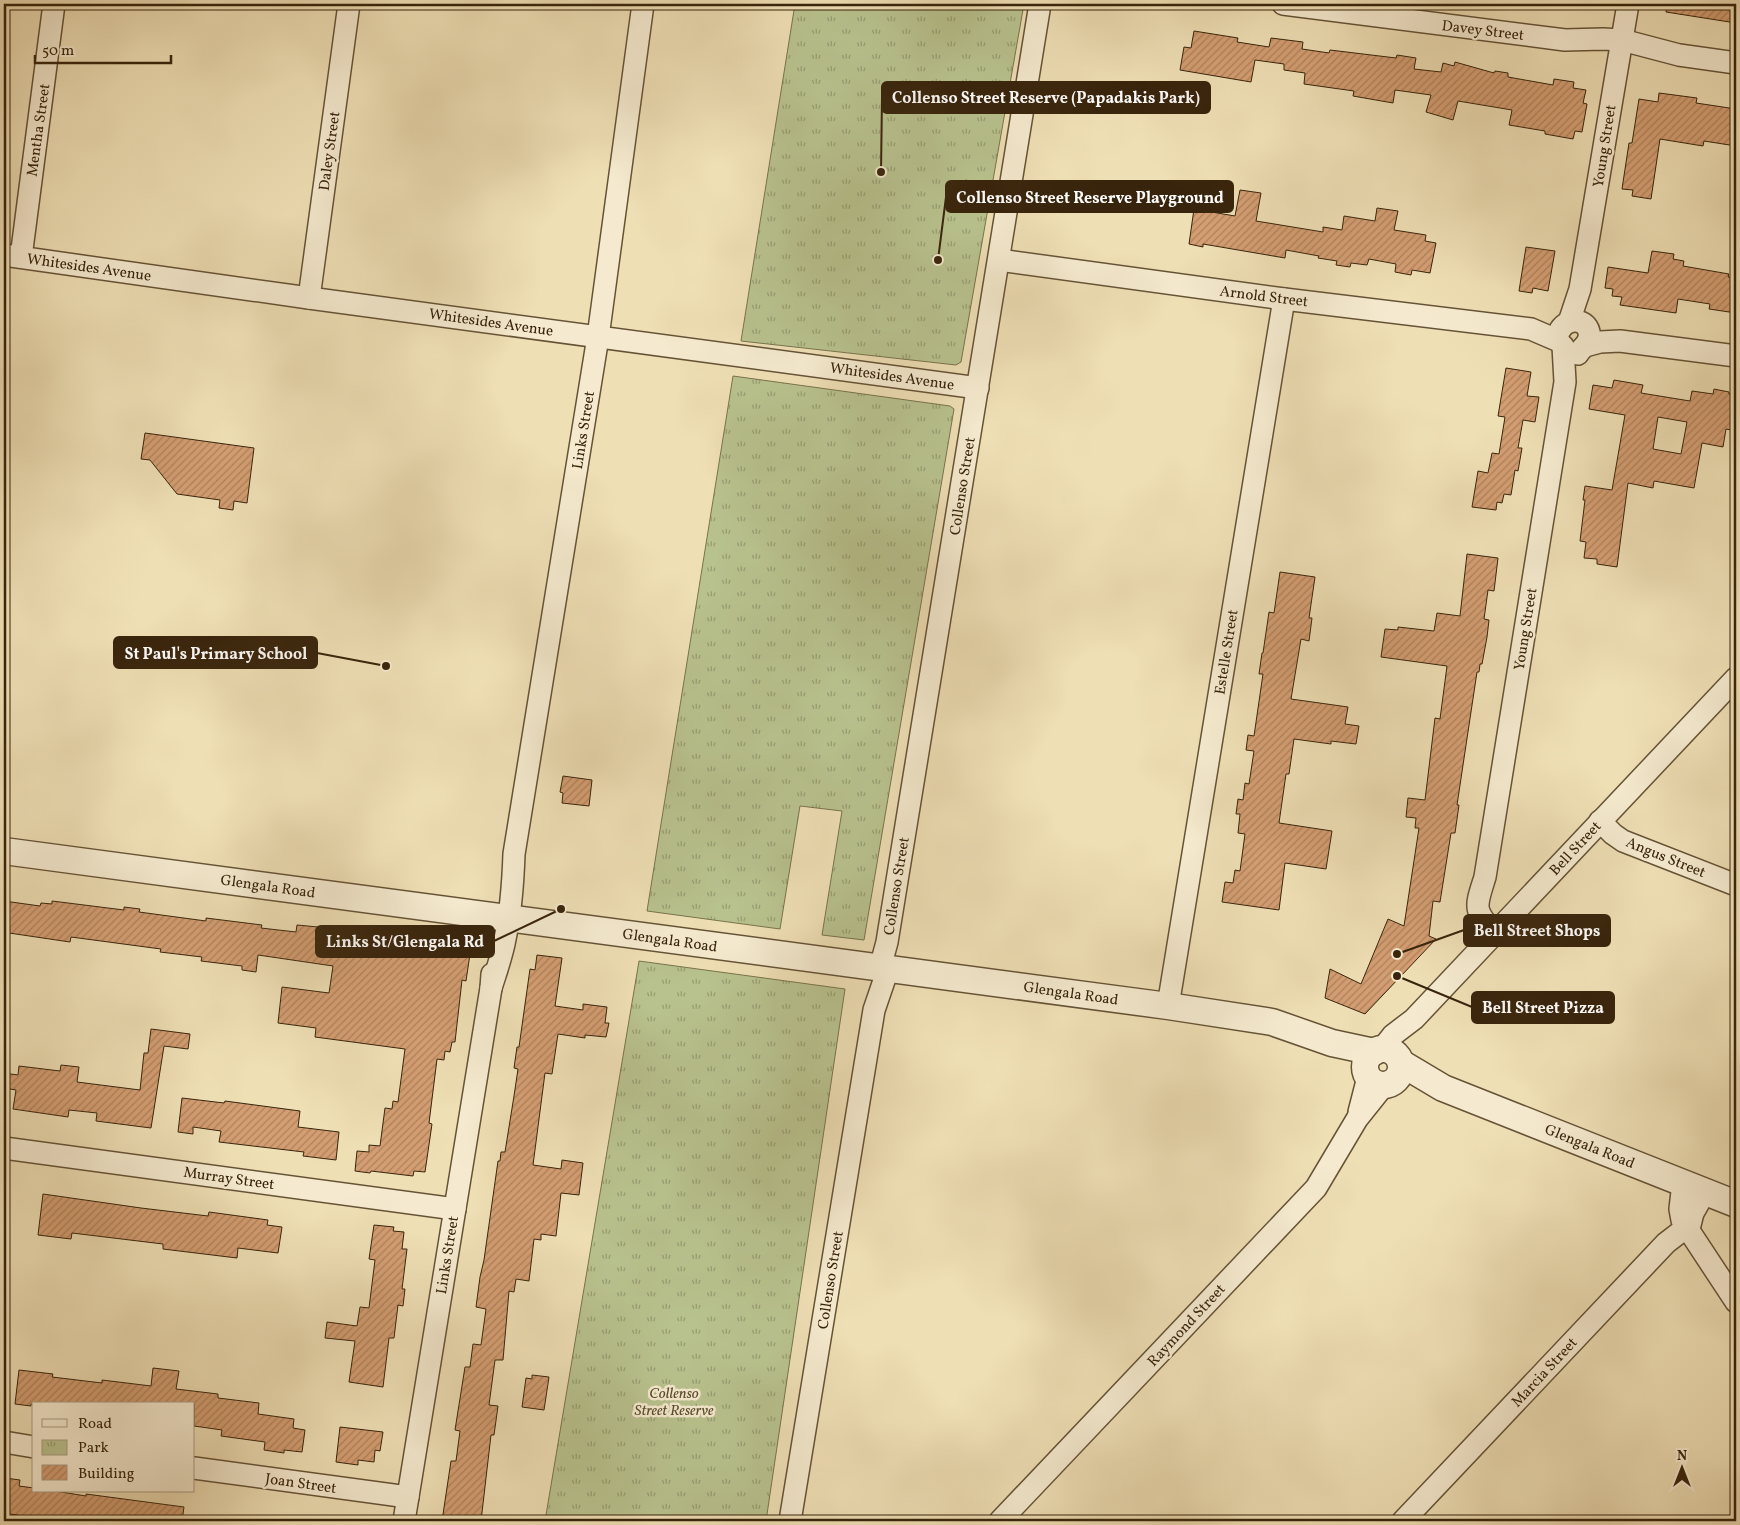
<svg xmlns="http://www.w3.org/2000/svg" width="1740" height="1525" font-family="Vollkorn,serif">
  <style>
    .park { fill: url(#park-tufts); stroke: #78734d }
    .building { fill: url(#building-hatch); stroke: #38240c; fill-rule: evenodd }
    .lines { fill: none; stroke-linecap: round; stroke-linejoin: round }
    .minor-casing { stroke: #665336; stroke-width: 24 }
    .tertiary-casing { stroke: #665336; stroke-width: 29 }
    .minor { stroke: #f5eacf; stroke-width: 21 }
    .tertiary { stroke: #f5eacf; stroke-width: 26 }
    .labels { text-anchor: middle; stroke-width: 5; stroke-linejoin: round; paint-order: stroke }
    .street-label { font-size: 15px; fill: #38240c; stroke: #f5eacf }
    .park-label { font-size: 15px; font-style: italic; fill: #584c2c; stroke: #f5eacf }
    .leader { fill: none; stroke: #38240c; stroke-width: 2 }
    .callout-dot { fill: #38240c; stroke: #f5eacf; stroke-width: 2 }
    .callout { fill: #38240c; stroke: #38240c; stroke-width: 2 }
    .callout-label { font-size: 16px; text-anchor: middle; font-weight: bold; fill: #fff }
  </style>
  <defs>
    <pattern id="park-tufts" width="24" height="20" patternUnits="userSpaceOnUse" patternTransform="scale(1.25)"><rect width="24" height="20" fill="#b8c28e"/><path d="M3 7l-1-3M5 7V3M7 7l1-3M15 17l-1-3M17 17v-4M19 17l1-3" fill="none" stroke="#979d72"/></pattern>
    <pattern id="building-hatch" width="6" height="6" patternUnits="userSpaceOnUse" patternTransform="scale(1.25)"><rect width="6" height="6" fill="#d49e72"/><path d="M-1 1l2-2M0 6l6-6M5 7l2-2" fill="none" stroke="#ad815c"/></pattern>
  </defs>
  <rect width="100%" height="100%" fill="#efdfb5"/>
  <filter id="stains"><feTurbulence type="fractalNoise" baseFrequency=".004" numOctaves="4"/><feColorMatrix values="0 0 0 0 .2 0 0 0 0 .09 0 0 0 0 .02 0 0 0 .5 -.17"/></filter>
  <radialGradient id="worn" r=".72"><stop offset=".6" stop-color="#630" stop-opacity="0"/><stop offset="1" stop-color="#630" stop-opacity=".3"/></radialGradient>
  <g class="park">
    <path d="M795,4H1024L961,362L956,365L741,341Z"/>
    <path d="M733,376L950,406L954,409L864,940L822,935L842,811L800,806L780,929L647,911Z"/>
    <path d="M639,961L845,989L766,1521H545Z"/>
  </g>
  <g class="building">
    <path d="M1667,4H1736V23L1666,12Z"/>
    <path d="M1194,31L1238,38L1237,42L1269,47L1271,38L1303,42L1302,49L1329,53L1330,50L1396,58L1397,55L1416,58L1414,69L1441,72L1443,63L1454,66L1455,62L1494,73L1495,71L1508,73V77L1553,85L1554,79L1574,82L1573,88L1586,90L1583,103L1587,104L1582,132L1575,131L1573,139L1545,134V131L1509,125L1512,110L1458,101L1453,120L1426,112L1431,95L1395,90L1393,103L1353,96L1354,91L1304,84L1305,73L1284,70V64L1255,60L1251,82L1180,70L1184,47L1191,48Z"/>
    <path d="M1659,93L1697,98L1696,103L1736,109V146L1704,141L1703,146L1660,139L1651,199L1632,196L1633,190L1622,189L1629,143H1632L1639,99L1658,102Z"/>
    <path d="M1240,190L1261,193L1256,221L1323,232V227L1342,230L1344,216L1375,221L1377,208L1398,211L1394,230L1426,235L1425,241L1436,243L1430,273L1412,270L1411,275L1395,272L1396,264L1369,259L1367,265L1351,263L1350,267L1336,265L1337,261L1318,258L1319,256L1286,250L1285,258L1203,244V247L1189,244L1194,209L1235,216Z"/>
    <path d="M1526,247L1555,251L1548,291L1533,288L1532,293L1519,291Z"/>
    <path d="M1652,251L1674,254L1673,259L1684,261L1683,266L1729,274L1728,277L1736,278V313L1709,309L1710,304L1678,299L1676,313L1620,305L1622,297L1612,296L1613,289L1605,288L1608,267L1648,273Z"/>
    <path d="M1506,368L1531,372L1527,396L1539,397L1535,422L1523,420L1518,448H1522L1518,471L1515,470L1511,495L1504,494L1502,503L1497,502L1496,510L1472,507L1478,471L1488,473L1492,453L1499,454L1505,417L1498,416Z"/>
    <path d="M1614,380L1643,385L1641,393L1690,401L1692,391L1713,394L1714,389L1729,392V394L1736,396V431L1726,429L1723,447L1702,443L1694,488L1654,481L1653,488L1628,483L1617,567L1597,564V559L1584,558L1586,542L1580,541L1585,500H1583L1585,486L1612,490L1625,415L1589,409L1593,385L1612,388ZM1658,417L1687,422L1681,454L1653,449Z"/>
    <path d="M145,433L254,448L247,503L234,501L233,510L219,508L220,500L177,494L150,460L141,459Z"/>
    <path d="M1467,554L1498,558L1494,591L1488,590L1484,619L1489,620L1487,637L1482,664H1480L1479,672H1477L1457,805H1459L1455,833H1451L1440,902L1433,901L1429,936L1436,939L1365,1014L1325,998L1330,969L1361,984L1388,919L1404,926L1419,828H1415L1416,818L1406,817L1408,798L1425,800L1435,718L1440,719L1447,666L1381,657L1385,629L1398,630V627L1434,631L1437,613L1460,616Z"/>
    <path d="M1280,572L1315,577L1309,618H1312L1309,641L1301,639L1291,699L1348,707L1345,724L1359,726L1356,744L1331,741V744L1294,739L1289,774H1286L1279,823L1332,831L1326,869L1285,863L1279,910L1222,902L1225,882L1233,883L1235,870L1240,871L1245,834L1238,833L1240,814H1236L1238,799L1243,800L1245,783L1249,784L1254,751L1246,750L1248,735L1254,736L1263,674H1259L1262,653H1263L1269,612L1274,613Z"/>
    <path d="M563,776L592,780L589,806L562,803L563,793L560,792Z"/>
    <path d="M4,901L40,906L41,903L52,904V901L124,910V907L140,909L139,912L206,921V918L262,925L261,928L296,932L297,925L318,927V931L428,945V948L470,954L466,981L462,980L455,1042H452L450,1052L445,1051L444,1060L437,1059L429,1123L432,1124L425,1172L414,1171L413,1176L371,1171L370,1173L355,1171L357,1151L369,1152V1145L380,1146L385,1108L392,1109L393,1101L398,1102L405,1049L315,1037L316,1028L278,1023L282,987L329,993L333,966L258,955L256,972L242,970V966L201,961L202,957L160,952L161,949L71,937L70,942L9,933L10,929L4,928Z"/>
    <path d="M537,955L562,958L555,1006L583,1010V1004L607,1007L605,1023H609L606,1037L585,1035V1038L558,1034L552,1074L545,1073L533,1165L561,1169L562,1160L583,1163L579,1195L561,1193L556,1236L541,1234V1240L534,1239L529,1281L516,1279L514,1292L509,1291L503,1360H495L489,1405L498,1406L494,1435H491L481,1521H442L451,1461H456L460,1431L455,1430L465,1367H470L473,1344L481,1345L486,1309L476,1307L480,1277L484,1260L498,1161H500L501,1152H505L514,1096L518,1069L514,1068L517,1047H519L530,969L535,970Z"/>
    <path d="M151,1029L190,1034L188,1049L164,1046L151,1128L96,1121L97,1113L69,1110L68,1117L13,1109L16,1090L4,1088V1073L18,1075L19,1066L60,1071L61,1065L79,1067L77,1082L140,1090L144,1053H148Z"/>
    <path d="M182,1098L224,1103L225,1101L300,1111L298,1127L339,1132L336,1160L303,1156L304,1152L219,1142L221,1131L193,1127V1134L178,1132Z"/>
    <path d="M43,1194L141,1208L208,1216L209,1212L268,1220L267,1225L282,1227L278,1253L238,1248L237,1258L163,1249V1244L72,1233L71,1239L38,1235Z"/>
    <path d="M374,1225L394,1227L393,1231L404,1232L402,1249H407L402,1289H405L403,1306L398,1305L394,1338H389L383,1387L349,1382L355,1341L325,1338L327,1322L357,1326L360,1307L369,1308L375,1260L369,1259Z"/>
    <path d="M153,1368L179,1371L176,1389L218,1394V1398L259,1403L258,1414L294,1419L293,1428L305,1430L302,1452L284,1450V1453L264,1450L265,1442L221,1436L222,1430L194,1426V1404H31V1406L15,1404L19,1370L53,1374L52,1377L102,1383V1380L151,1386Z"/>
    <path d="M532,1375L549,1377L544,1410L522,1407L526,1378L532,1379Z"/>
    <path d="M340,1427L383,1432L380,1451L375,1450L374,1462L358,1460V1465L336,1462Z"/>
    <path d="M5,1478L20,1480L19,1486L34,1488V1491H55L86,1496V1494L184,1507L182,1521H56L4,1513Z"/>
  </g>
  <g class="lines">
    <defs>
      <g id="minor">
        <path d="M1283,4L1565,40L1603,39L1622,40L1679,55L1736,63"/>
        <path d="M4,255L309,298L978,388"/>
        <path d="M21,257L54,4"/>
        <path d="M999,260L1284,299L1531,329L1559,341"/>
        <path d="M309,298L349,4"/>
        <path d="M1569,322L1580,289L1628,4"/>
        <path d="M1560,330C1569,315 1592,320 1589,338C1587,346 1581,348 1578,354"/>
        <path d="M1585,346L1600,342L1620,341L1736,356"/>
        <path d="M1600,821L1613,834L1623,841L1736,885"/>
        <path d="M1495,933C1472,910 1476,906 1485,877L1565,382L1563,346"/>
        <path d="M880,968L887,942L1040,4"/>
        <path d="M491,988C496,972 502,956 505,939C511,911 513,883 514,854L598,337L643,4"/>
        <path d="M1168,1006L1284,299"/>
        <path d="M1382,1049L1393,1035L1414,1019L1736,678"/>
        <path d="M1359,1112L1368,1077"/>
        <path d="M4,1148L455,1209"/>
        <path d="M1683,1183L1680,1209L1682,1220L1736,1302"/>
        <path d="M1689,1229L1693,1213L1705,1192"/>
        <path d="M4,1442L34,1447"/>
        <path d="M194,1468L408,1497"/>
        <path d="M404,1521L491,988L492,974"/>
        <path d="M790,1521L874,1010L888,969"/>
        <path d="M1000,1521L1316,1188L1357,1119L1385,1084"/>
        <path d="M1403,1521L1666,1243L1679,1233L1689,1229"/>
      </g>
      <g id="tertiary">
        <path d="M4,851L1168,1006L1272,1022L1332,1043L1374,1052"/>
        <circle cx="1383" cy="1067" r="18"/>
        <path d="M1401,1063L1443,1088L1736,1204"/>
      </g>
    </defs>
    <use href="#minor" class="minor-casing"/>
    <use href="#tertiary" class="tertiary-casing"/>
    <use href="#minor" class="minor"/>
    <use href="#tertiary" class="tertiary"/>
  </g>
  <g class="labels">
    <g class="street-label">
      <text transform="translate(1483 30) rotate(7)" y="5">Davey Street</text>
      <text transform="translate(38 130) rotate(-82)" y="5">Mentha Street</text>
      <text transform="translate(1604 146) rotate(-81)" y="5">Young Street</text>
      <text transform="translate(329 151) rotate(-82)" y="5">Daley Street</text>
      <text transform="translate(89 267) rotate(8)" y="5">Whitesides Avenue</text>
      <text transform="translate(1264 296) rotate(7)" y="5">Arnold Street</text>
      <text transform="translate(491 322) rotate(8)" y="5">Whitesides Avenue</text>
      <text transform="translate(892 376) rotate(8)" y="5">Whitesides Avenue</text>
      <text transform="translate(583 430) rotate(-81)" y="5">Links Street</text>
      <text transform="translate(962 486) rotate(-81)" y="5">Collenso Street</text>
      <text transform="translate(1525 629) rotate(-81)" y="5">Young Street</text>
      <text transform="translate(1226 652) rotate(-81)" y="5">Estelle Street</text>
      <text transform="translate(1575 848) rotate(-47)" y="5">Bell Street</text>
      <text transform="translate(1666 857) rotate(22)" y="5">Angus Street</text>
      <text transform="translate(268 886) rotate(8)" y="5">Glengala Road</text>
      <text transform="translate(896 886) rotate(-81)" y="5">Collenso Street</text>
      <text transform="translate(670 940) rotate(8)" y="5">Glengala Road</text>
      <text transform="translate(1071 993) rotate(8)" y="5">Glengala Road</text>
      <text transform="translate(1590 1146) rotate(22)" y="5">Glengala Road</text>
      <text transform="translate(229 1178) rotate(8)" y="5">Murray Street</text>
      <text transform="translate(447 1255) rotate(-81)" y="5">Links Street</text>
      <text transform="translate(830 1280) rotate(-81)" y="5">Collenso Street</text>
      <text transform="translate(1186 1325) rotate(-47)" y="5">Raymond Street</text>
      <text transform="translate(1544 1372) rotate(-47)" y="5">Marcia Street</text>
      <text transform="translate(301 1483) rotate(8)" y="5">Joan Street</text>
    </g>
    <g class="park-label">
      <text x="674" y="1398">Collenso<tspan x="674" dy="17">Street Reserve</tspan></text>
    </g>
  </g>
  <path class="leader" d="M881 172L882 97M938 260L946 197M386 666L317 653M1397 954L1464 930M561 909L494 941M1397 976L1472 1007"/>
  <g class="callout-dot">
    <circle cx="881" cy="172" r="5"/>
    <circle cx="938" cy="260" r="5"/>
    <circle cx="386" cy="666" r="5"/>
    <circle cx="1397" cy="954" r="5"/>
    <circle cx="561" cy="909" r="5"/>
    <circle cx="1397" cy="976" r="5"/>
  </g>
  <g class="callout">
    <rect x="882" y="82" width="328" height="31" rx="5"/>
    <rect x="946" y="181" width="287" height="31" rx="5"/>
    <rect x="114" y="637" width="203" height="31" rx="5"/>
    <rect x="1464" y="915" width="146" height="31" rx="5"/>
    <rect x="316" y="926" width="178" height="31" rx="5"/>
    <rect x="1472" y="992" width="142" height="31" rx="5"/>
  </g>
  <g class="callout-label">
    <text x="1046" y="103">Collenso Street Reserve (Papadakis Park)</text>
    <text x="1090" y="203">Collenso Street Reserve Playground</text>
    <text x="216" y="659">St Paul's Primary School</text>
    <text x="1537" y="936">Bell Street Shops</text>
    <text x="405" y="947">Links St/Glengala Rd</text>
    <text x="1543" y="1013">Bell Street Pizza</text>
  </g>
  <rect width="1740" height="1525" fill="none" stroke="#efdfb5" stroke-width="20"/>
  <rect x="5" y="5" width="1730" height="1515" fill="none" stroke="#38240c" stroke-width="2.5"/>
  <rect x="10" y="10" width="1720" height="1505" fill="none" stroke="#38240c"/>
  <rect x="32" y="1402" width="162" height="90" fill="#f5eacf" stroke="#a99b81"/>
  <rect x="42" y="1419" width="25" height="8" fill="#f5eacf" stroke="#a99b81"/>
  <text x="78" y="1428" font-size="15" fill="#38240c">Road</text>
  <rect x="42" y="1440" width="25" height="15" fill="url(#park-tufts)" stroke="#a99b81"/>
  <text x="78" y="1452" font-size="15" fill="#38240c">Park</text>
  <rect x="42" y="1465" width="25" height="15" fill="url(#building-hatch)" stroke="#a99b81"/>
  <text x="78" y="1478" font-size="15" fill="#38240c">Building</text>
  <g transform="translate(1682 1468)" stroke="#f5eacf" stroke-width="4" paint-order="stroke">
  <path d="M0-4L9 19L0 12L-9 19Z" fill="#38240c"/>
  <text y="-8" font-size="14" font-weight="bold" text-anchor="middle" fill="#38240c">N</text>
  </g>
  <path d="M35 55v8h136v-8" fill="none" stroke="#38240c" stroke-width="2.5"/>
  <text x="42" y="55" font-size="15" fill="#38240c" stroke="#f5eacf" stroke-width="4" paint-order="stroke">50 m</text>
  <rect width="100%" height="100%" filter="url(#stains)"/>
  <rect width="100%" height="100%" fill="url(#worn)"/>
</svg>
